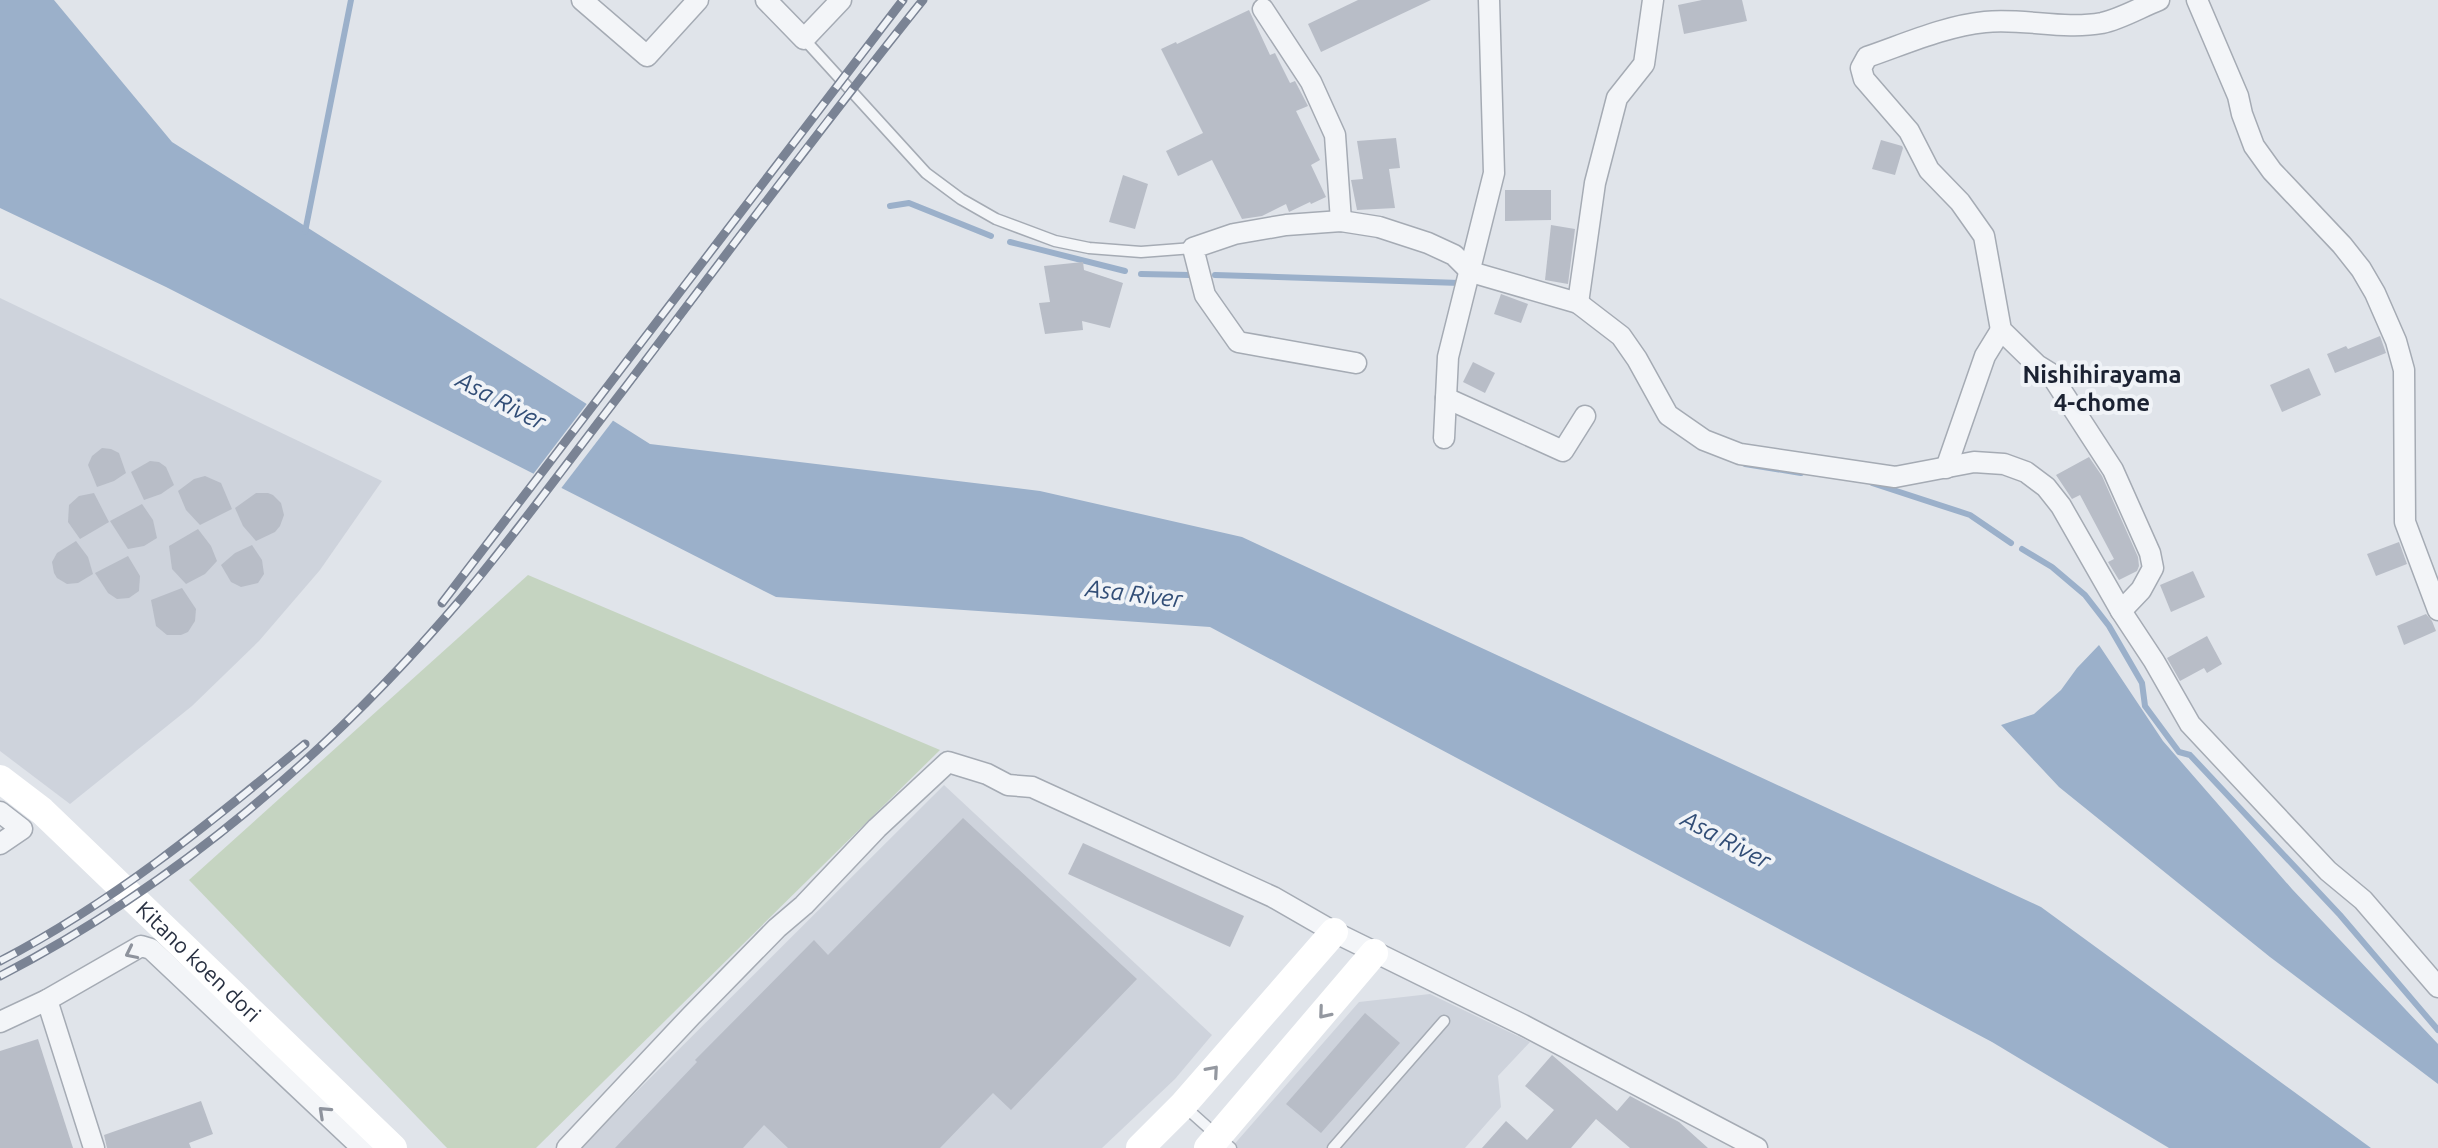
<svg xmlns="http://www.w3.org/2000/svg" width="2438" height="1148" font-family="Ubuntu,sans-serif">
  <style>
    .built { fill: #ced3dc }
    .green { fill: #c5d4c1 }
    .water { fill: #9bb0ca }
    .pier { fill: #e0e4ea }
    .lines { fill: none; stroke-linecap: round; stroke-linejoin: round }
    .stream { stroke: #9bb0ca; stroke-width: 6 }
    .building { fill: #b8bdc7 }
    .lane-casing { stroke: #a5abb4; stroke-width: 13 }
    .street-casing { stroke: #a5abb4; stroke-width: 23 }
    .lane { stroke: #f3f5f8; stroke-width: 10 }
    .street { stroke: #f3f5f8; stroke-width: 20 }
    .secondary { stroke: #fff; stroke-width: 28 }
    .rail-casing { stroke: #7a8394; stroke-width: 9 }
    .rail { stroke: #f0f3f7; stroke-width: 6; stroke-dasharray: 18; stroke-linecap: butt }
    .oneway { stroke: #8e939d }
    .oneway2 { stroke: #9498a0 }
    .labels { text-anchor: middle; stroke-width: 8; stroke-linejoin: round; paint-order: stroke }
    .street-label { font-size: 22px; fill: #293142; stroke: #f0f3f7 }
    .neighbourhood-label { font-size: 24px; font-weight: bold; fill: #1b2232; stroke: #f0f3f7 }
    .water-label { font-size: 24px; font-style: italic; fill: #324e77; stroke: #f0f3f7 }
  </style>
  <rect width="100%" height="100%" fill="#e0e4ea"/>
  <g class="built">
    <path d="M0,298L382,481L320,570L259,641L192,706L70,804L0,751Z"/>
    <path d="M944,785L1212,1035L1175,1079L1102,1148H580Z"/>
    <path d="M1430,994L1530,1042L1498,1076L1501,1107L1465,1148H1231L1359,1002Z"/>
  </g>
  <path class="green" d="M528,575L940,750L536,1148H447L189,880Z"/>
  <g class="water">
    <path d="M0,0H54L172,142L650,444L1040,491L1242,537L2041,907L2371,1148H2169L1992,1042L1210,627L776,597L166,287L0,208Z"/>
    <path d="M2099,645L2163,741L2292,889L2438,1044V1084L2270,957L2059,787L2001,725L2034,714L2061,690L2077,668Z"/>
  </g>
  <path class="pier" d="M589,401L615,418L559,491L531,477Z"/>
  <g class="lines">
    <g class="stream">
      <path d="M890,206L909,203L991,236"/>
      <path d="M305,232L351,0"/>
      <path d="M1010,242L1125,271"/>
      <path d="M1141,274L1190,275"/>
      <path d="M1215,275L1460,283"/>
      <path d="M1745,464L1801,473"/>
      <path d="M1872,483L1970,515L2011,543"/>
      <path d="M2022,549L2052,567L2085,595L2109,626L2142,683L2145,706L2179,752L2190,755L2340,915L2438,1030"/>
    </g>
  </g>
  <g class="building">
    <path d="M1358,0H1431L1321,52L1308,24Z"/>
    <path d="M1702,0H1742L1747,21L1684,34L1678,5Z"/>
    <path d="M1249,10L1270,55L1275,53L1290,83L1295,81L1308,106L1296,111L1320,160L1311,165L1326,197L1311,204L1310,202L1289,212L1286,204L1262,216L1242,219L1212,160L1178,176L1166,151L1203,133L1161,49L1176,42L1177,44Z"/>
    <path d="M1396,138L1400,168L1389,169L1395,208L1357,210L1351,180L1363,179L1357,141Z"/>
    <path d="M1881,140L1902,146L1903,148L1895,175L1872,169Z"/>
    <path d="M1123,175L1148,184L1135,229L1109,222Z"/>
    <path d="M1505,190H1551V220L1505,221Z"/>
    <path d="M1551,225L1575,229L1568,284L1545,280Z"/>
    <path d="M1083,262L1084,270L1123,283L1110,328L1082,321L1083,330L1045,334L1039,303L1050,302L1044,266Z"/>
    <path d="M1501,294L1528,304L1521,323L1494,314Z"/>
    <path d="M2380,336L2386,353L2335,373L2327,354L2346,346L2348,349Z"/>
    <path d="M1473,362L1495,373L1485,393L1463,382Z"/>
    <path d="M2309,368L2321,395L2282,412L2270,385Z"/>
    <path d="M102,448L111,449L119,453L126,473L114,481L97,487L88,465L92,456Z"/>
    <path d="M2089,457L2102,476L2138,557L2139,566L2137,571L2119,580L2108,562L2114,559L2080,495L2072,499L2056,475Z"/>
    <path d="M150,461L159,462L166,467L174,485L161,494L144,500L131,472Z"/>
    <path d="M205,476L221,483L232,509L200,525L186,510L178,491L194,479Z"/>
    <path d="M94,493L109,522L80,539L68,522L69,505L79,496Z"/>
    <path d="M256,493H268L273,495L281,503L284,515L280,526L275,532L256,541L243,526L235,508Z"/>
    <path d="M142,504L153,520L157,538L144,546L128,549L110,521Z"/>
    <path d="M198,529L211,546L217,561L205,574L186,584L172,569L169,546Z"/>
    <path d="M76,541L88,557L93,574L78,583L67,584L57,578L54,573L52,562L57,553Z"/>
    <path d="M2399,542L2407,564L2376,576L2367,554Z"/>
    <path d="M252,545L262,560L264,574L258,583L241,587L231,582L221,565L235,553Z"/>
    <path d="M128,556L140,576L139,591L129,598L117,599L108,593L95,573Z"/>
    <path d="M2193,571L2205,597L2171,612L2160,585Z"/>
    <path d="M182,588L196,609L195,621L188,632L181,635H167L156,626L151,600Z"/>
    <path d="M2426,614L2432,621L2436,631L2404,645L2397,626Z"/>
    <path d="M2207,636L2222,664L2207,673L2204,668L2180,681L2167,658Z"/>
    <path d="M963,818L1137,979L1011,1110L993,1093L940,1148H788L764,1125L743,1148H615L697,1062L695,1060L814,940L828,955Z"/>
    <path d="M1083,843L1244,916L1230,947L1068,874Z"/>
    <path d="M1365,1013L1400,1043L1321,1133L1286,1104Z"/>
    <path d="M38,1039L73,1148H0V1051Z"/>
    <path d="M1552,1055L1617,1111L1630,1096L1679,1122L1708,1148H1630L1596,1119L1571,1148H1482L1506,1121L1527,1140L1554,1110L1525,1086Z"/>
    <path d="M201,1101L213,1134L189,1143L191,1148H107L104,1135Z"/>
  </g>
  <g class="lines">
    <defs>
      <g id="lane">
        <path d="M804,39L926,173L961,199L996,219L1055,241L1089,248L1141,252L1193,248"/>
        <path d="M1185,1107L1231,1148"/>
        <path d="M1333,1148L1444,1021"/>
      </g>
      <g id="street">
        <path d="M582,0L647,56L698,0"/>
        <path d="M766,0L804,39L841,0"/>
        <path d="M2197,0L2238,96L2242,114L2254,146L2272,171L2342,245L2361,269L2375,293L2396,341L2404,370L2405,522L2438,610"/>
        <path d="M1263,9L1311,82L1335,135L1341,221"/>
        <path d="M1578,303L1595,183L1617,98L1644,64L1653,0"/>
        <path d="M1356,363L1238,342L1205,295L1193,248L1234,234L1286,225L1341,221L1379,227L1428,243L1454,255L1471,272L1578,303L1621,336L1637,359L1668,415L1704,440L1740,454L1895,477L1974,462L2004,464L2026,472L2046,487L2061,506L2121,611L2154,661L2190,724L2328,871L2363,900L2438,987"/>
        <path d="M1446,398L1563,451L1585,416"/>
        <path d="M1444,438L1448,357L1494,173L1489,0"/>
        <path d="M1946,468L1985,356L2001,330"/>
        <path d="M2121,611L2141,590L2153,568L2150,553L2113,470L2050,373L2037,365L2001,330L1984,236L1960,202L1929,170L1909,131L1864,79L1861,68L1867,57C1905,44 1945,26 1985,22C2024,18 2063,30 2102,23C2121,19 2141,7 2159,0"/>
        <path d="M0,812L22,829L0,844"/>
        <path d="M47,1000L94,1148"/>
        <path d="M0,1022L47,1000L141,946L151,949L360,1146L388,1143"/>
        <path d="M567,1148L691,1016L777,928L804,905L877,828L948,762L987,774L1008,785L1032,787L1273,897L1334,932L1523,1025L1757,1148"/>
      </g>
    </defs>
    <use href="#lane" class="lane-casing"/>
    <use href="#street" class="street-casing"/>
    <use href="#lane" class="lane"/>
    <use href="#street" class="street"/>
    <g class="secondary">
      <path id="s1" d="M0,779L42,811L393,1148"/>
      <path d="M1140,1148L1183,1105L1334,932"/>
      <path d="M1208,1148L1374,953"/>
    </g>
    <defs>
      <g id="rail">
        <path d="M442,603L903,0"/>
        <path d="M0,961C112,903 209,824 305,744"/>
        <path d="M0,976C176,885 333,750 461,599C518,531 570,459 624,389C723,259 820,128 923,0"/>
      </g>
    </defs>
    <use href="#rail" class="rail-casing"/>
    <use href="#rail" class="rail"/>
  </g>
  <defs><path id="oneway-chevron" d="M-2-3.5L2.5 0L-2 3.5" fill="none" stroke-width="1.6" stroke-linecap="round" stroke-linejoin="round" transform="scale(2)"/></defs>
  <g class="oneway">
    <use href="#oneway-chevron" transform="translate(131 953) rotate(154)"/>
    <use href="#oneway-chevron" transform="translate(324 1112) rotate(-137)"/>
  </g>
  <g class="oneway2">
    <use href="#oneway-chevron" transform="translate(1324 1013) rotate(130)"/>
    <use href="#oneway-chevron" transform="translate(1213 1071) rotate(-49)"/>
  </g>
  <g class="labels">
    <g class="street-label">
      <text dy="8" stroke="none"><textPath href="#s1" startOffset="270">Kitano koen dori</textPath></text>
    </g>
    <g class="neighbourhood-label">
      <text x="2102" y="383">Nishihirayama<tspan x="2102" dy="28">4-chome</tspan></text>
    </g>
    <g class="water-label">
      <text transform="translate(501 401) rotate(28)" y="8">Asa River</text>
      <text transform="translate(1134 594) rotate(7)" y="8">Asa River</text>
      <text transform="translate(1726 840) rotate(28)" y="8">Asa River</text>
    </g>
  </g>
</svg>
